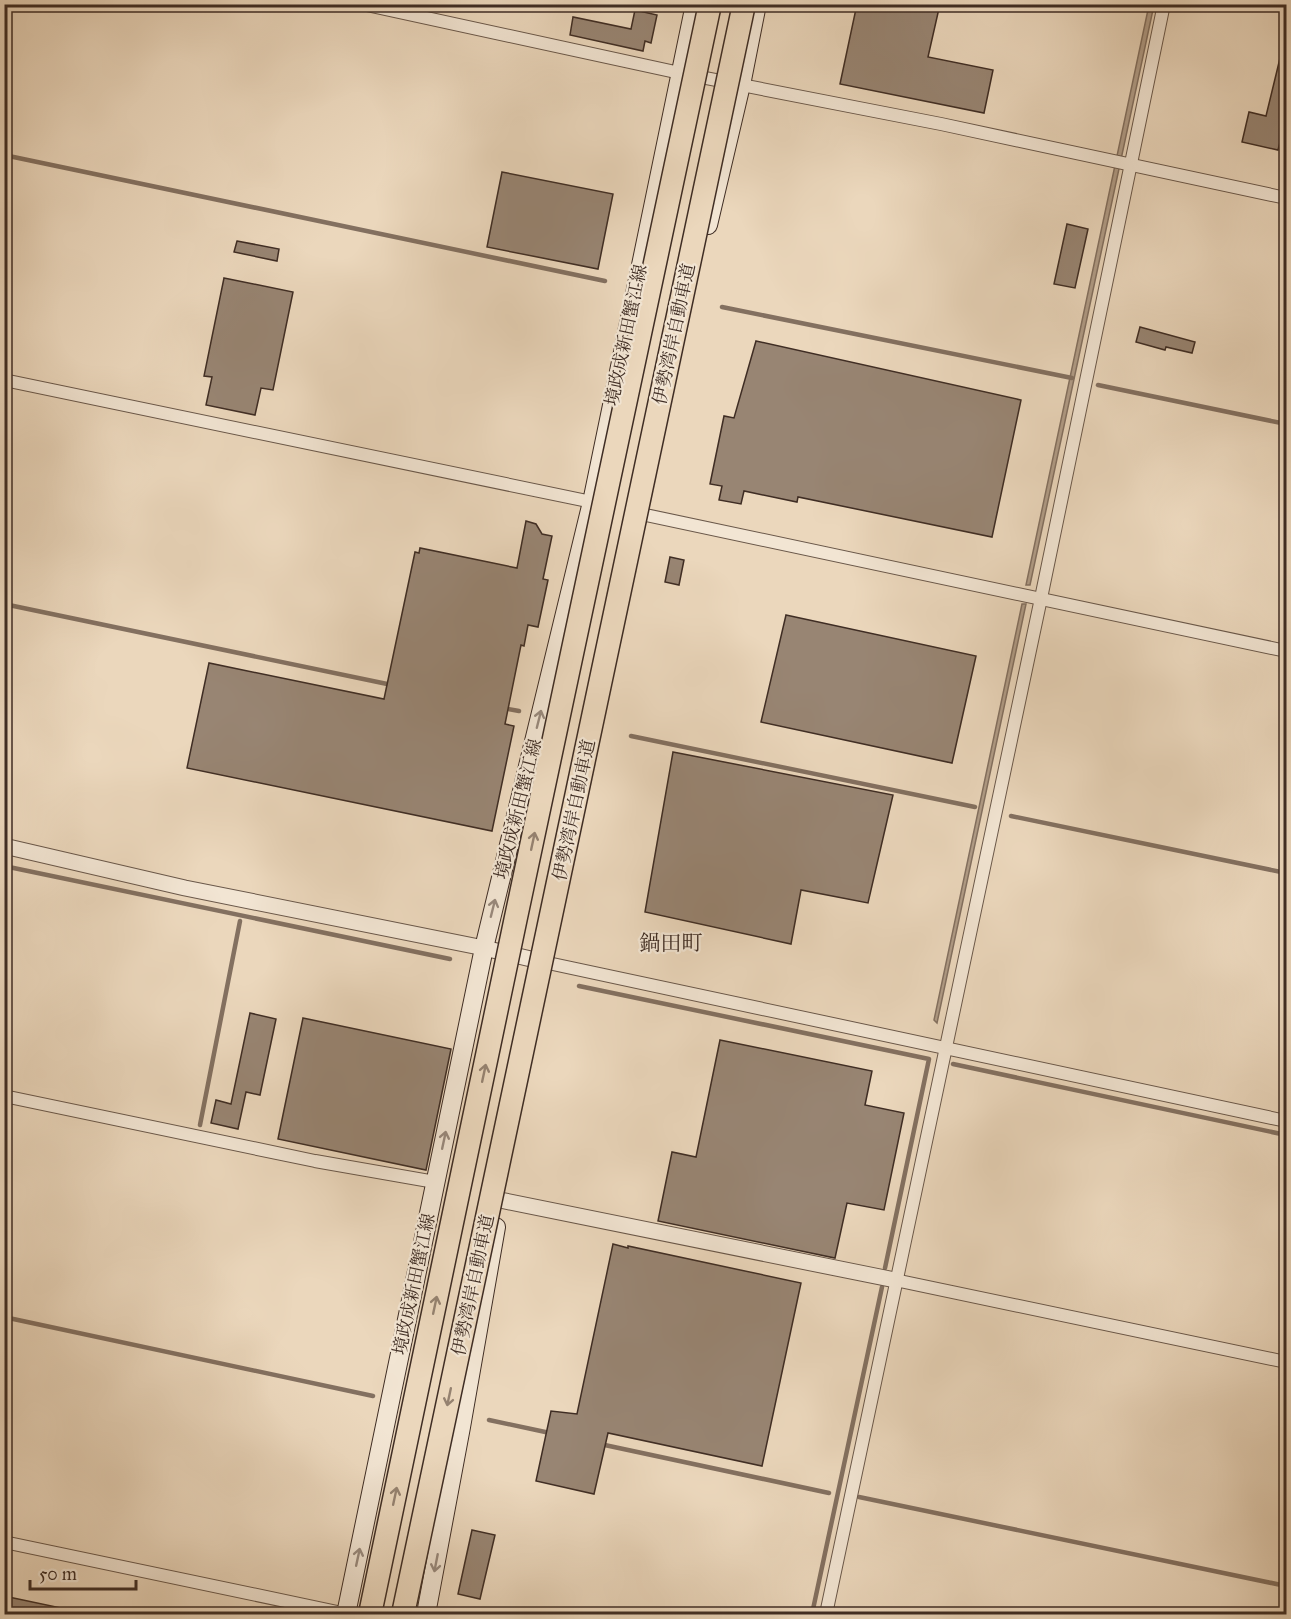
<svg xmlns="http://www.w3.org/2000/svg" width="1291" height="1619" font-family="'IM FELL Great Primer','Noto Serif JP',serif">
  <style>
    .water { fill: #b19d88; stroke: #837060; stroke-width: 1.5 }
    .lines { fill: none; stroke-linecap: round; stroke-linejoin: round }
    .stream { stroke: #837060; stroke-width: 4.5 }
    .building { fill: #988573; stroke: #3f2d24; stroke-width: 1.5 }
    .minor-casing { stroke: #6a584a; stroke-width: 14 }
    .tertiary-casing { stroke: #6a584a; stroke-width: 17 }
    .secondary-casing { stroke: #3f2d24; stroke-width: 20 }
    .minor { stroke: #f2e5d3; stroke-width: 12 }
    .tertiary { stroke: #f2e5d3; stroke-width: 15 }
    .secondary { stroke: #f2e5d3; stroke-width: 18 }
    .motorway-bridge-casing { stroke: #3f2d24; stroke-width: 25; stroke-linecap: butt }
    .motorway-bridge { stroke: #ebd7bc; stroke-width: 22 }
    .oneway { stroke: #98897c }
    .oneway2 { stroke: #958270 }
    .labels { text-anchor: middle; stroke-width: 4.5; stroke-linejoin: round; paint-order: stroke }
    .street-label { font-size: 18px; fill: #3f2d24; stroke: #f2e5d3 }
    .quarter-label { font-size: 21px; fill: #3f2d24; stroke: #f2e5d3 }
  </style>
  <rect width="100%" height="100%" fill="#ebd7bc"/>
  <filter id="stains"><feTurbulence type="fractalNoise" baseFrequency=".00333" numOctaves="4"/><feColorMatrix values="0 0 0 0 .2 0 0 0 0 .09 0 0 0 0 .02 0 0 0 .5 -.17"/></filter>
  <radialGradient id="worn" r=".72"><stop offset=".6" stop-color="#630" stop-opacity="0"/><stop offset="1" stop-color="#630" stop-opacity=".3"/></radialGradient>
  <g class="water">
    <path d="M1149,5H1154L1030,585H1026Z"/>
    <path d="M1022,604H1026L937,1023L934,1020Z"/>
  </g>
  <g class="lines">
    <g class="stream">
      <path d="M4,155L605,281"/>
      <path d="M722,307L1072,378"/>
      <path d="M1098,385L1286,424"/>
      <path d="M4,604L392,685"/>
      <path d="M503,708L519,711"/>
      <path d="M631,736L975,807"/>
      <path d="M1011,816L1286,873"/>
      <path d="M4,866L450,959"/>
      <path d="M579,986L929,1059L885,1268"/>
      <path d="M953,1064L1286,1135"/>
      <path d="M200,1125L240,921"/>
      <path d="M4,1317L373,1396"/>
      <path d="M489,1420L550,1433"/>
      <path d="M600,1444L829,1493"/>
      <path d="M859,1497L1286,1586"/>
      <path d="M812,1614L882,1287"/>
    </g>
  </g>
  <g class="building">
    <path d="M857,4H940L928,57L993,70L984,113L840,84Z"/>
    <path d="M635,10L657,15L651,43L645,41L643,51L570,35L573,17L631,29Z"/>
    <path d="M1282,50L1287,51V115L1278,150L1242,142L1249,112L1266,116Z"/>
    <path d="M502,172L613,194L598,269L487,247Z"/>
    <path d="M1067,224L1088,229L1075,288L1054,284Z"/>
    <path d="M237,241L279,249L277,261L234,252Z"/>
    <path d="M224,278L293,292L273,390L261,388L255,415L206,405L212,377L204,376Z"/>
    <path d="M1140,327L1195,342L1192,353L1166,347L1165,350L1136,342Z"/>
    <path d="M756,341L1021,400L992,537L798,497L797,502L744,491L741,504L719,500L722,486L710,484L724,416L734,418Z"/>
    <path d="M526,521L536,524L542,534L552,536L543,579L548,580L538,627L528,625L524,646L521,645L505,724L514,726L492,831L187,768L209,663L384,699L415,552L419,553L420,548L517,568Z"/>
    <path d="M670,557L684,560L679,585L665,582Z"/>
    <path d="M786,615L976,656L952,763L761,722Z"/>
    <path d="M673,752L893,795L868,903L801,890L791,944L645,912Z"/>
    <path d="M250,1013L276,1019L260,1095L246,1092L238,1129L211,1123L216,1100L231,1104Z"/>
    <path d="M303,1018L451,1049L426,1170L278,1139Z"/>
    <path d="M720,1040L872,1071L865,1105L904,1113L884,1210L847,1203L835,1258L658,1221L672,1152L696,1157Z"/>
    <path d="M613,1244L628,1248V1246L801,1283L762,1466L608,1433L594,1494L536,1481L551,1411L577,1414Z"/>
    <path d="M472,1530L495,1535L480,1599L458,1594Z"/>
    <path d="M4,1596L66,1609V1614H4Z"/>
  </g>
  <g class="lines">
    <defs>
      <g id="minor">
        <path d="M362,4L680,73L941,124L1286,198"/>
        <path d="M4,380L592,502"/>
        <path d="M641,514L1286,651"/>
        <path d="M548,963L1286,1121"/>
        <path d="M4,1096L315,1161L435,1182"/>
        <path d="M895,1280L1286,1362"/>
        <path d="M4,1542L347,1614"/>
        <path d="M826,1614C896,1277 968,940 1040,603C1082,404 1121,204 1164,4"/>
      </g>
      <g id="tertiary">
        <path d="M4,846L185,888L484,948L548,963"/>
        <path d="M500,1200L895,1280"/>
      </g>
      <g id="secondary">
        <path d="M708,225L741,85L757,4"/>
        <path d="M346,1614L484,948L592,502L695,4"/>
        <path d="M426,1614L461,1427L496,1227"/>
      </g>
    </defs>
    <use href="#minor" class="minor-casing"/>
    <use href="#tertiary" class="tertiary-casing"/>
    <use href="#secondary" class="secondary-casing"/>
    <use href="#minor" class="minor"/>
    <use href="#tertiary" class="tertiary"/>
    <use href="#secondary" class="secondary"/>
    <defs>
      <g id="motorway-bridge">
        <path d="M370,1614L515,922L710,4"/>
        <path d="M403,1614L744,4"/>
      </g>
    </defs>
    <use href="#motorway-bridge" class="motorway-bridge-casing"/>
    <use href="#motorway-bridge" class="motorway-bridge"/>
  </g>
  <defs><path id="oneway-shaft" d="M-6 0H5M1.5-3L5.5 0L1.5 3" fill="none" stroke-width="1.6" stroke-linecap="round" stroke-linejoin="round" transform="scale(1.5)"/></defs>
  <g class="oneway">
    <use href="#oneway-shaft" transform="translate(539 719) rotate(-76)"/>
    <use href="#oneway-shaft" transform="translate(493 908) rotate(-76)"/>
    <use href="#oneway-shaft" transform="translate(444 1140) rotate(-78)"/>
    <use href="#oneway-shaft" transform="translate(358 1557) rotate(-78)"/>
    <use href="#oneway-shaft" transform="translate(436 1563) rotate(101)"/>
  </g>
  <g class="oneway2">
    <use href="#oneway-shaft" transform="translate(533 841) rotate(-78)"/>
    <use href="#oneway-shaft" transform="translate(484 1073) rotate(-78)"/>
    <use href="#oneway-shaft" transform="translate(435 1305) rotate(-78)"/>
    <use href="#oneway-shaft" transform="translate(449 1397) rotate(102)"/>
    <use href="#oneway-shaft" transform="translate(395 1496) rotate(-78)"/>
  </g>
  <g class="labels">
    <g class="street-label">
      <text transform="translate(674 334) rotate(-78)" y="6">伊勢湾岸自動車道</text>
      <text transform="translate(626 335) rotate(-78)" y="6">境政成新田蟹江線</text>
      <text transform="translate(518 809) rotate(-76)" y="6">境政成新田蟹江線</text>
      <text transform="translate(574 810) rotate(-78)" y="6">伊勢湾岸自動車道</text>
      <text transform="translate(414 1284) rotate(-78)" y="6">境政成新田蟹江線</text>
      <text transform="translate(473 1285) rotate(-78)" y="6">伊勢湾岸自動車道</text>
    </g>
    <g class="quarter-label">
      <text x="671" y="950">鍋田町</text>
    </g>
  </g>
  <rect width="1291" height="1619" fill="none" stroke="#ebd7bc" stroke-width="24"/>
  <rect x="6" y="6" width="1279" height="1607" fill="none" stroke="#3f2d24" stroke-width="3"/>
  <rect x="12" y="12" width="1267" height="1595" fill="none" stroke="#3f2d24" stroke-width="1.5"/>
  <path d="M30 1580v9h106v-9" fill="none" stroke="#3f2d24" stroke-width="3"/>
  <text x="39" y="1580" font-size="18" fill="#3f2d24" stroke="#f2e5d3" stroke-width="4.5" paint-order="stroke">50 m</text>
  <rect width="100%" height="100%" filter="url(#stains)"/>
  <rect width="100%" height="100%" fill="url(#worn)"/>
</svg>
